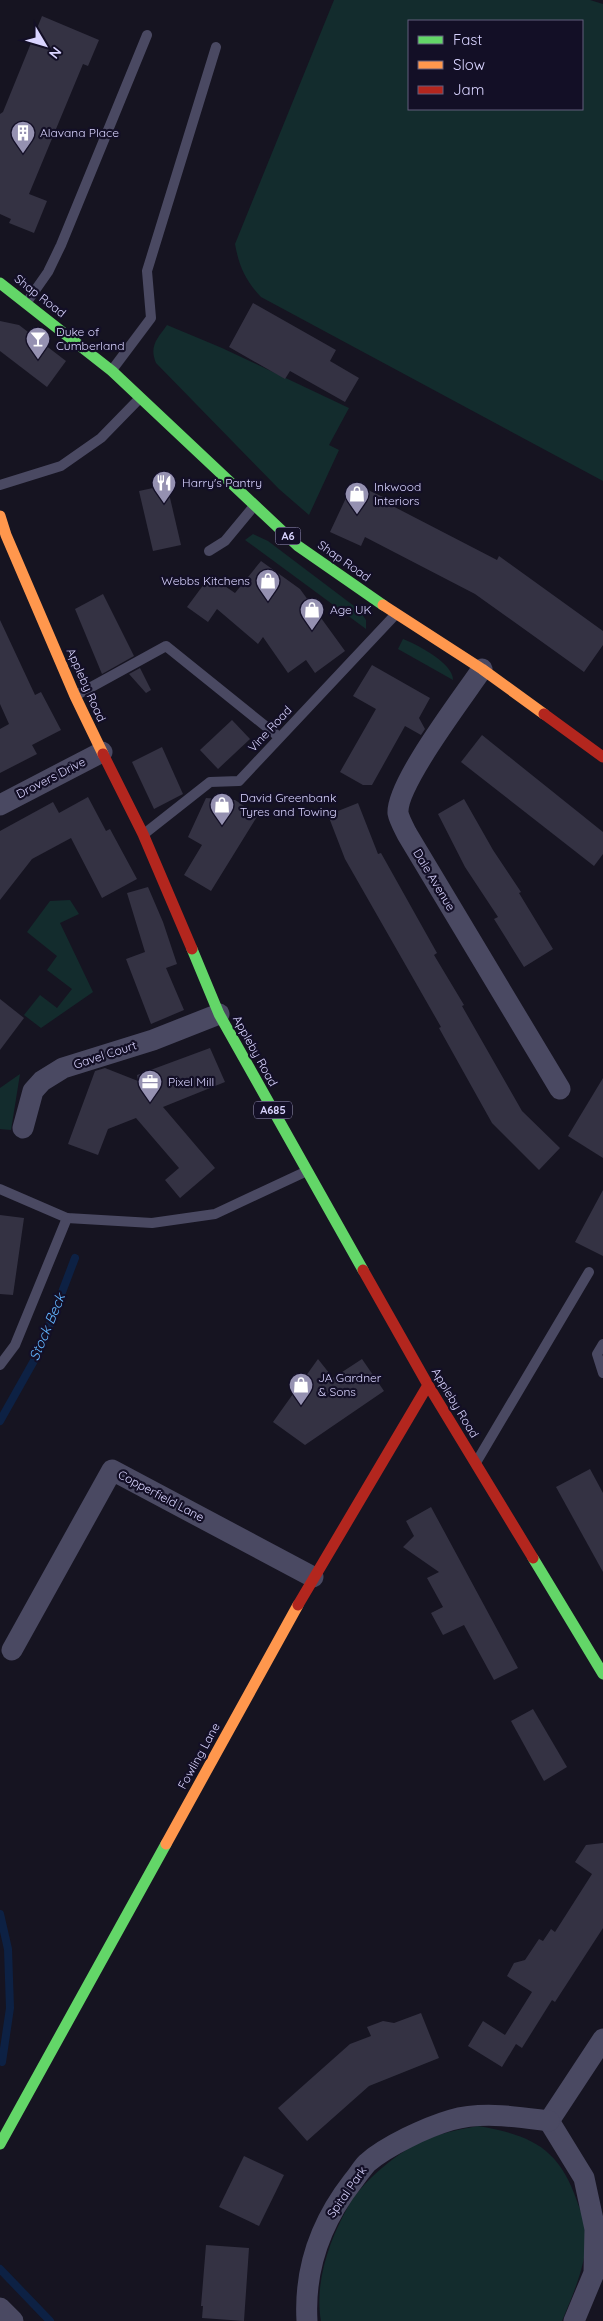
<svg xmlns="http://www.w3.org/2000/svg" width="603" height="2321" font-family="Quicksand,sans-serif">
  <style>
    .green { fill: #132c2d; fill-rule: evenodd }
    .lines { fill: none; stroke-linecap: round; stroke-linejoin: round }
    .stream { stroke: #0d2144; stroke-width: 8 }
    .building { fill: #343243 }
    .lane { stroke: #4a4962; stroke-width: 10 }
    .street { stroke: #4a4962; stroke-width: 21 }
    .fast { stroke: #63d668; stroke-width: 11 }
    .slow { stroke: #ff974d; stroke-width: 11 }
    .jam { stroke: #b3261e; stroke-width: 11 }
    .labels { text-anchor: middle; stroke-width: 4.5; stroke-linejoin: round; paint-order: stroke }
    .shield { fill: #130f26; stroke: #9e99be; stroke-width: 1 }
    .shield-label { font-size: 11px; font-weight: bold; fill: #d9d4ff }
    .poi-label { font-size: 12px; fill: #d9d4ff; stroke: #130f26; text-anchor: start }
    .street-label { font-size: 12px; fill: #d9d4ff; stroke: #130f26 }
    .water-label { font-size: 14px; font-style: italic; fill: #62b6ff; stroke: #130f26 }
  </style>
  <rect width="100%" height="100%" fill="#161421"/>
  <g class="green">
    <path d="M334,0H590L603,4V481L261,297C245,280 239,266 235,244ZM409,21H582V109H409Z"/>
    <path d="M167,325L222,348L349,408L329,445L339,450L309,515L279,489L156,363C149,346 157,339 167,325Z"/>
    <path d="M253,534L268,541L358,609L366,620V629L245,540Z"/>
    <path d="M403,639C418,645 453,663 453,680L398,649Z"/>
    <path d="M70,900L79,914L60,923L93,992L41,1028L24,1015L40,995L57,1008L72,989L47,970L57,956L27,932L50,901Z"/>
    <path d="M20,1074L11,1130L0,1129V1088Z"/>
    <path d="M478,2126C531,2135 559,2148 577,2201C580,2211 587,2223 587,2234C586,2264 574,2293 562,2321H321C314,2282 330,2238 349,2205C361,2183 394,2156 416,2144C435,2134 457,2130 478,2126Z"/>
  </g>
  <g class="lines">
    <g class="stream">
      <path d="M0,1421L40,1350L75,1258"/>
      <path d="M0,1914L8,1949L10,2008L2,2062"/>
      <path d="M0,2269L50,2321"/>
    </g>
  </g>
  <g class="building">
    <path d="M42,16L99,40L88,66L83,64L29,194L47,201L34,233L9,223L11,219L0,214V114L3,112Z"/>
    <path d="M253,303L336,350L330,361L359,378L345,402L290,371L285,379L229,347Z"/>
    <path d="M0,321L19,325L66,361L47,387L0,351Z"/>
    <path d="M353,483L383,497L381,500L497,560L499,556L603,631V645L584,672L475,594L365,537L361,546L330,532Z"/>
    <path d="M167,485L181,545L153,551L139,491Z"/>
    <path d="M261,561L300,589L345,651L315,673L306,660L288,673L263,637L258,644L217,609L208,622L187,607L210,576L235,593Z"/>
    <path d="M103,594L134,656L102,674L75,609Z"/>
    <path d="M0,620L35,695L41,692L61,730L32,745L37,754L0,773V729L9,724L0,704Z"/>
    <path d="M372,665L430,698L419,718L425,729L421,735L405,726L372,785H363L340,772L376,709L353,696Z"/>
    <path d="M140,668L151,690L146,693L129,674Z"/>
    <path d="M232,720L250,739L218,769L200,750Z"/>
    <path d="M482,735L603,832V854L594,866L461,762Z"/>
    <path d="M162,747L183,794L154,809L132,762Z"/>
    <path d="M88,797L106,831L110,829L137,879L102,898L71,838L32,859L0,900V831L53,802L59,813Z"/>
    <path d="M206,798L235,800L258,815L211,891L184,875L202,845L188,837Z"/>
    <path d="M464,799L493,850L521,892L519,893L553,949L524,967L494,919L498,917L465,867L438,814Z"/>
    <path d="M358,803L378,854L381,853L437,953L434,955L464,1005L462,1006L522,1111L560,1148L539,1170L492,1123L439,1028L441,1027L345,859L328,815Z"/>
    <path d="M148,887L163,922L177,964L166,968L184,1010L151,1024L126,959L145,952L127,893Z"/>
    <path d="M0,999L24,1018L0,1050Z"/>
    <path d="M210,1048L225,1082L163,1107L215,1168L180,1198L165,1180L179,1168L136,1118L108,1129L98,1155L68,1144L95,1071L105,1068L138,1081L137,1075Z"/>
    <path d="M603,1078V1158L568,1136Z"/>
    <path d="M603,1190V1256L575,1242Z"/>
    <path d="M0,1215L24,1218L13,1295L0,1294Z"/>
    <path d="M318,1359L333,1378L362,1359L384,1391L305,1445L273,1422Z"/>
    <path d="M590,1469L603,1493V1572L556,1487Z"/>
    <path d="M431,1507L518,1668L494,1680L464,1625L443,1635L431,1613L443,1607L427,1578L439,1572L403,1547L414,1536L406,1521Z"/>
    <path d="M533,1709L567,1767L544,1781L511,1721Z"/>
    <path d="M603,1843V1928L555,2002L552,2000L522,2048L516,2044L502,2067L468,2046L483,2021L505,2035L532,1992L507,1976L514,1963L525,1960L539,1939L543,1941L551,1929L555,1932L592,1874L575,1862L586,1845Z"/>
    <path d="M421,2013L439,2058L369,2086L307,2141L278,2108L350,2044L371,2036L367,2027L383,2021L394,2023Z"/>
    <path d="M244,2156L284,2175L259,2226L219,2207Z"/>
    <path d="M206,2245L249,2248L244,2321L202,2318L203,2306H201Z"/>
  </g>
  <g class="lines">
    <g class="lane">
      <path d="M27,302L48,272L61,245L147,35"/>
      <path d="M112,370L151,318L147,271L216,47"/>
      <path d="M0,485L61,466L101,438L139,399"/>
      <path d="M209,551L225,541L254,506"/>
      <path d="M75,696L166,646L279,737"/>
      <path d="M144,834L210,782L239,781L395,615"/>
      <path d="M0,1189L67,1218L152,1223L215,1214L307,1171"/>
      <path d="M603,1344L597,1354L603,1373"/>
      <path d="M0,1365L15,1345L67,1218"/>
      <path d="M477,1461L589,1272"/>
    </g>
    <g class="street">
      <path d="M482,669C464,696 396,784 398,813C399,819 404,828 407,834L560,1089"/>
      <path d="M0,805L102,752"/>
      <path d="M23,1128L33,1091L42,1081L63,1068L153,1040L219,1014"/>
      <path d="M12,1650L112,1470L313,1577"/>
      <path d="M549,2121L584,2178L595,2229L594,2273L574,2321"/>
      <path d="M549,2121L603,2039"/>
      <path d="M0,2308L13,2321"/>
      <path d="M307,2321C304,2269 321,2222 353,2181C358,2175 362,2168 367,2163C386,2146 427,2127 451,2120C483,2111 517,2117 549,2121"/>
    </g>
    <g class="fast">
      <path d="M0,283L112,371L298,546L383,605"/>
      <path d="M192,949L219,1014L363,1270"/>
      <path d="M533,1558L603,1674"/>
      <path d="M0,2144L166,1844"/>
    </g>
    <g class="slow">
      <path d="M0,516L6,535L75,696L103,754"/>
      <path d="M383,605L482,669L544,714"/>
      <path d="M166,1844L298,1605"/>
    </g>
    <g class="jam">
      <path d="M544,714L603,757"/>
      <path d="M103,754L143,834L192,949"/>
      <path d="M363,1270L428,1385L533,1558"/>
      <path d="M298,1605L428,1385"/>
    </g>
  </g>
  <defs>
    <symbol id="building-pin" viewBox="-11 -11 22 30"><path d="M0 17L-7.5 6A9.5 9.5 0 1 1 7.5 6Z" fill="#9591b1" stroke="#130f26"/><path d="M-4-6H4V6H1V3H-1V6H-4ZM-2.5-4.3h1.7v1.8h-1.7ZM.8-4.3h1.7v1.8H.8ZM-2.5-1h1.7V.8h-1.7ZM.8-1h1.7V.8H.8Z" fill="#fff"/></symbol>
    <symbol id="bar-pin" viewBox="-11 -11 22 30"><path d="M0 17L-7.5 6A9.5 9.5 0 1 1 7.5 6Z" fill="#9591b1" stroke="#130f26"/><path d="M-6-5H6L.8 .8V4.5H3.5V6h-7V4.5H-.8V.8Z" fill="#fff"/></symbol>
    <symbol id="restaurant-pin" viewBox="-11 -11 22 30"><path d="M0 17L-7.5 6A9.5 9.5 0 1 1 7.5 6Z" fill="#9591b1" stroke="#130f26"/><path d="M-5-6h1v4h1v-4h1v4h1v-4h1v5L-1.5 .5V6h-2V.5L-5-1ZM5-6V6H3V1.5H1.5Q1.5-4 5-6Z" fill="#fff"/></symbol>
    <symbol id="shop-pin" viewBox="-11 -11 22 30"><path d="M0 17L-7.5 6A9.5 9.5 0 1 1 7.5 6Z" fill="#9591b1" stroke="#130f26"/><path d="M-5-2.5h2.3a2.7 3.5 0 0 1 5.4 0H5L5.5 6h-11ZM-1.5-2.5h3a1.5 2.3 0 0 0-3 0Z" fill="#fff"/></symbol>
    <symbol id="office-pin" viewBox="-11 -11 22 30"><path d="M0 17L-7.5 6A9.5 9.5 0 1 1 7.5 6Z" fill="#9591b1" stroke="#130f26"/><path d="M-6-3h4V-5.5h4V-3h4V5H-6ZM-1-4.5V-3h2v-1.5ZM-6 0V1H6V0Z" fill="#fff"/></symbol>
  </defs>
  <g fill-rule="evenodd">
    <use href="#building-pin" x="9" y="119" width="28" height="38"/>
    <use href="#bar-pin" x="24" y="325" width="28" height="38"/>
    <use href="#restaurant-pin" x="150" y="469" width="28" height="38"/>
    <use href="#shop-pin" x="343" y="480" width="28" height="38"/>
    <use href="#shop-pin" x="254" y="567" width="28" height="38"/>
    <use href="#shop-pin" x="298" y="596" width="28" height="38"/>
    <use href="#shop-pin" x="208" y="791" width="28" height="38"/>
    <use href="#office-pin" x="136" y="1068" width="28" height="38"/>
    <use href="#shop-pin" x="287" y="1371" width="28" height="38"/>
  </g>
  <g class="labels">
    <g class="shield">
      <rect x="275.5" y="527.5" width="25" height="17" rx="4"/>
      <rect x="254" y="1101.5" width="38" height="17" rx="4"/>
    </g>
    <g class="shield-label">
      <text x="288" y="540">A6</text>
      <text x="273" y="1114">A685</text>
    </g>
    <g class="poi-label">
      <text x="40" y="137">Alavana Place</text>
      <text x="56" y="336">Duke of<tspan x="56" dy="14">Cumberland</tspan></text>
      <text x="182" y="487">Harry's Pantry</text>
      <text x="374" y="491">Inkwood<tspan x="374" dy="14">Interiors</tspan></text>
      <text x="250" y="585" text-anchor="end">Webbs Kitchens</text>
      <text x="330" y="614">Age UK</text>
      <text x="240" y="802">David Greenbank<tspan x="240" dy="14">Tyres and Towing</tspan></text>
      <text x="168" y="1086">Pixel Mill</text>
      <text x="318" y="1382">JA Gardner<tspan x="318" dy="14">&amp; Sons</tspan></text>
    </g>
    <g class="street-label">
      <text transform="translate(40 296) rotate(38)" y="4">Shap Road</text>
      <text transform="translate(344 561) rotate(35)" y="4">Shap Road</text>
      <text transform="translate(86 685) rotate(66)" y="4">Appleby Road</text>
      <text transform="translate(270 729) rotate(-47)" y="4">Vine Road</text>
      <text transform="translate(51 778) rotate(-27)" y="4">Drovers Drive</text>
      <text transform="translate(434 880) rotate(59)" y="4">Dale Avenue</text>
      <text transform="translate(255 1051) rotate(61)" y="4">Appleby Road</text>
      <text transform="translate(105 1055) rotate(-18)" y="4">Gavel Court</text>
      <text transform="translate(455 1403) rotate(59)" y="4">Appleby Road</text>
      <text transform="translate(161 1496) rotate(28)" y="4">Copperfield Lane</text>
      <text transform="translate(199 1756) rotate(-61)" y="4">Fowling Lane</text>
      <text transform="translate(347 2192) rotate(-55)" y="4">Spital Park</text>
    </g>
    <g class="water-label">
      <text transform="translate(47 1327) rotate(-67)" y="5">Stock Beck</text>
    </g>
  </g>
  <rect x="408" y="20" width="175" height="90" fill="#130f26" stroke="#625e7d"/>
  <rect x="418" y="36" width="25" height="8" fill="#63d668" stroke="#625e7d"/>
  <text x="453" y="45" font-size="15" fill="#d9d4ff">Fast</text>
  <rect x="418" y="61" width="25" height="8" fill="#ff974d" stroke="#625e7d"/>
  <text x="453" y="70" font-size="15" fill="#d9d4ff">Slow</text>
  <rect x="418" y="86" width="25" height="8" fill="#b3261e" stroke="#625e7d"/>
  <text x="453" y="95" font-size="15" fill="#d9d4ff">Jam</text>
  <g transform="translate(45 45) rotate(128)" stroke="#130f26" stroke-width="4" paint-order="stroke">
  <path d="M0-4L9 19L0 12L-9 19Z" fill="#d9d4ff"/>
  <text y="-8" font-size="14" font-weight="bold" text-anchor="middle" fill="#d9d4ff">N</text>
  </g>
</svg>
